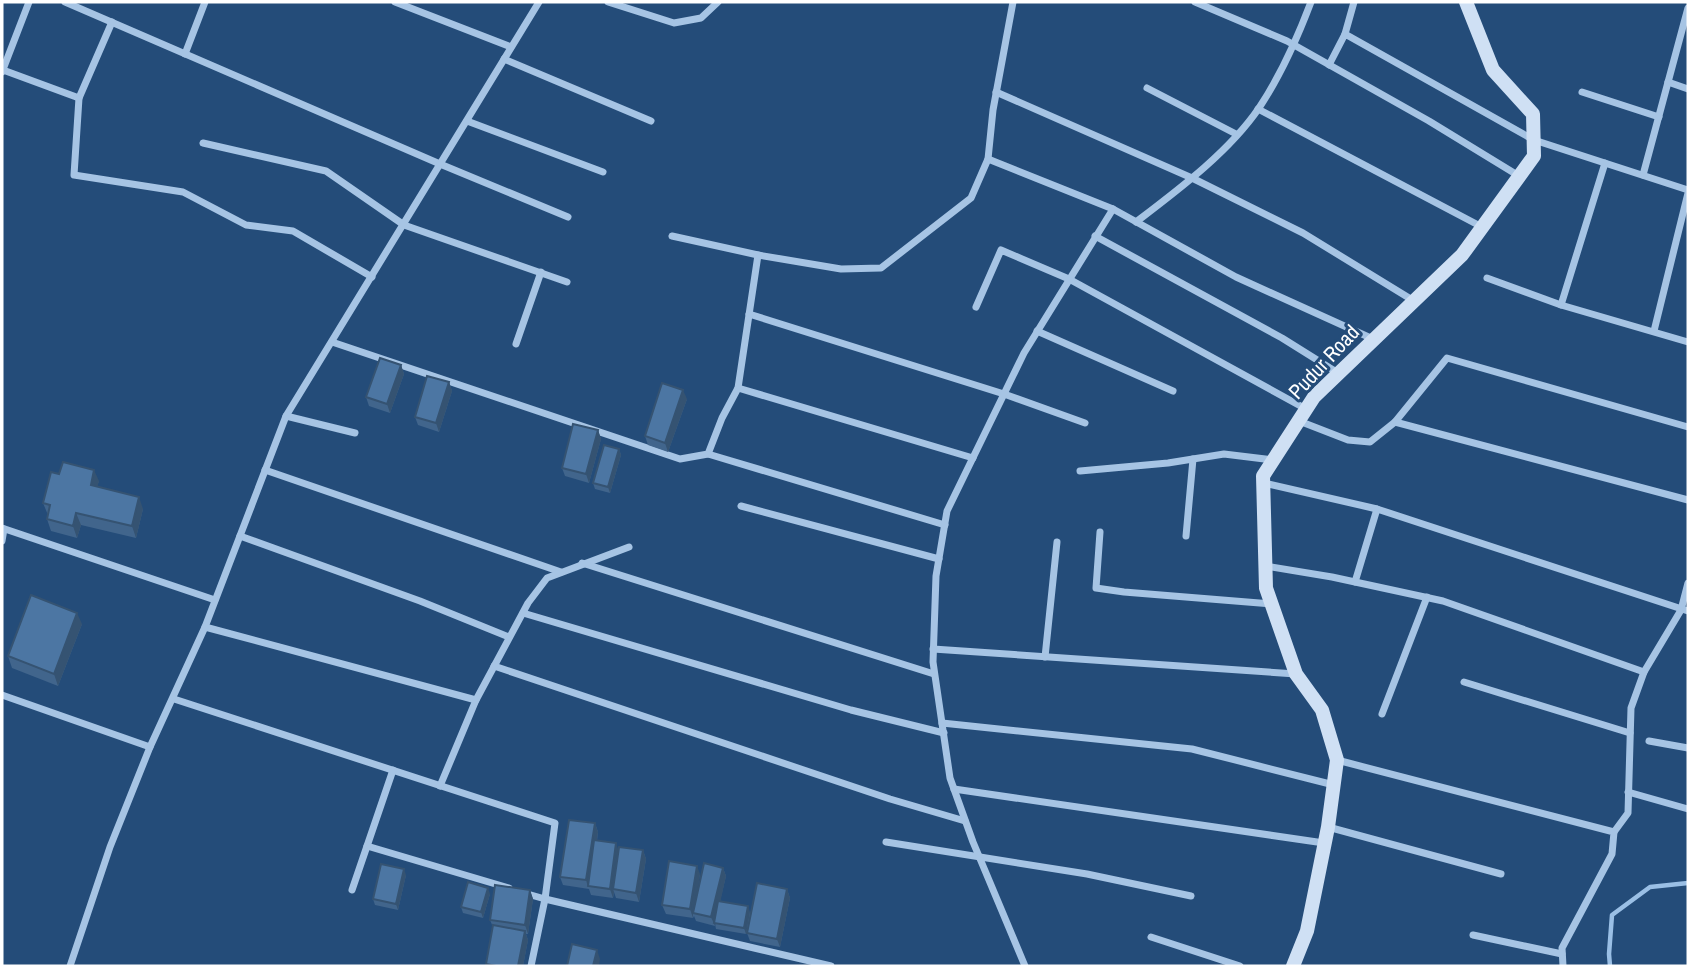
<svg xmlns="http://www.w3.org/2000/svg" width="1690" height="968" font-family="'Archivo Narrow',sans-serif">
  <style>
    .lines { fill: none; stroke-linecap: round; stroke-linejoin: round }
    .stream { stroke: #9abfe5; stroke-width: 4.5 }
    .street { stroke: #a6c4e4; stroke-width: 7 }
    .secondary { stroke: #cfe0f4; stroke-width: 14 }
    .wall { fill: #41658c }
    .shaded-wall { fill: #355372 }
    .building { fill: #4c76a3; stroke: #355372; stroke-width: 2 }
    .labels { text-anchor: middle; stroke-width: 6; stroke-linejoin: round; paint-order: stroke }
    .street-label { font-size: 21px; fill: #fff; stroke: #244c79 }
  </style>
  <rect width="100%" height="100%" fill="#244c79"/>
  <g class="lines">
    <path class="stream" d="M1610,966L1609,954L1612,915L1650,887L1688,883"/>
    <g class="street">
      <path d="M65,2L440,164L568,217"/>
      <path d="M395,2L511,47"/>
      <path d="M608,2L674,23L701,18L718,2"/>
      <path d="M1195,2L1287,41L1429,121L1519,176"/>
      <path d="M1345,34L1354,2"/>
      <path d="M185,54L205,2"/>
      <path d="M504,59L651,121"/>
      <path d="M1329,65L1345,34L1534,140L1688,190"/>
      <path d="M3,70L79,98L112,22"/>
      <path d="M2,72L29,2"/>
      <path d="M1668,82L1688,89"/>
      <path d="M1147,88L1236,134"/>
      <path d="M996,92L1192,178L1303,233L1414,301"/>
      <path d="M1582,92L1659,117"/>
      <path d="M79,98L74,175L183,192L246,225L293,231L372,277"/>
      <path d="M1258,109L1482,227"/>
      <path d="M467,121L603,172"/>
      <path d="M203,143L326,171L404,225L567,282"/>
      <path d="M988,159L1113,209L1236,277L1373,339"/>
      <path d="M1643,175L1688,8"/>
      <path d="M1136,222C1178,190 1229,152 1259,108C1281,75 1297,39 1311,2"/>
      <path d="M672,236L758,255L841,269L881,268L971,198L988,159L993,110L1013,2"/>
      <path d="M1095,236L1282,338L1338,373"/>
      <path d="M1487,278L1561,305L1688,342"/>
      <path d="M1561,305L1605,163"/>
      <path d="M976,307L1001,250L1069,279L1306,409"/>
      <path d="M749,314L1004,394L1085,423"/>
      <path d="M1037,331L1173,391"/>
      <path d="M1654,331L1688,193"/>
      <path d="M332,342L680,459L708,454L722,418L738,388L758,255"/>
      <path d="M516,344L541,272"/>
      <path d="M738,388L973,458"/>
      <path d="M286,416L355,433"/>
      <path d="M1299,421L1348,440L1370,442L1395,422"/>
      <path d="M1688,427L1447,358L1395,422L1688,500"/>
      <path d="M708,454L945,525"/>
      <path d="M265,470L561,572"/>
      <path d="M1080,471L1168,463L1224,454L1273,460"/>
      <path d="M1264,483L1377,509L1688,611"/>
      <path d="M741,506L939,559"/>
      <path d="M2,528L215,600"/>
      <path d="M1100,532L1096,588L1124,592L1272,604"/>
      <path d="M240,536L420,601L509,637"/>
      <path d="M1186,536L1193,459"/>
      <path d="M2,541L4,529"/>
      <path d="M582,563L934,674"/>
      <path d="M1265,566L1332,577L1443,601L1644,672"/>
      <path d="M1355,582L1377,509"/>
      <path d="M523,613L851,710L944,733"/>
      <path d="M205,627L476,700"/>
      <path d="M933,649L1296,674"/>
      <path d="M1045,657L1057,542"/>
      <path d="M494,666L890,799L965,821"/>
      <path d="M1464,682L1630,733"/>
      <path d="M2,695L150,747"/>
      <path d="M174,699L555,823L545,899L831,966"/>
      <path d="M1382,714L1427,597"/>
      <path d="M942,723L1192,749L1334,785"/>
      <path d="M1649,741L1688,748"/>
      <path d="M1337,760L1614,832L1612,854L1562,948L1563,966"/>
      <path d="M440,786L476,700L528,603L547,578L629,547"/>
      <path d="M954,789L1324,843"/>
      <path d="M1628,792L1688,809"/>
      <path d="M1328,827L1501,874"/>
      <path d="M1614,832L1628,813L1631,708L1644,672L1681,610L1688,583"/>
      <path d="M886,842L1087,874L1191,896"/>
      <path d="M367,846L509,888"/>
      <path d="M352,890L393,770"/>
      <path d="M524,893L545,899L531,966"/>
      <path d="M1473,935L1562,954"/>
      <path d="M1151,937L1240,966"/>
      <path d="M70,966L110,847L150,747L205,627L286,416L539,2"/>
      <path d="M1025,966L973,842L950,778L933,662L936,576L947,511L1024,353L1113,209"/>
    </g>
    <path class="secondary" d="M1293,966L1307,931L1328,827L1337,760L1322,710L1296,674L1266,588L1263,476L1314,397L1462,255L1534,156L1533,114L1493,70L1466,2"/>
  </g>
  <g class="wall">
    <path d="M401,365L404,374L390,413L369,406L366,397Z"/>
    <path d="M449,382L452,391L439,432L418,425L415,417Z"/>
    <path d="M687,399L668,452L648,445L645,436Z"/>
    <path d="M598,430L601,439L589,483L565,476L562,468Z"/>
    <path d="M619,449L621,455L610,493L595,489L593,483Z"/>
    <path d="M99,481L97,486L143,509L136,538L81,525L77,538L51,531L47,519L48,515L43,503Z"/>
    <path d="M82,624L58,686L12,668L8,656Z"/>
    <path d="M595,823L598,832L597,841L619,851L643,850L646,859L639,902L616,898L614,892L613,898L591,895L589,889L563,885L560,877Z"/>
    <path d="M723,868L726,876L720,901L750,912L787,889L790,898L780,947L750,941L747,933L746,934L716,929L715,924V926L696,921L694,916L693,918L666,914L662,905L700,874L697,892Z"/>
    <path d="M406,875L398,910L375,905L373,899Z"/>
    <path d="M530,890L533,899L528,934H526L528,940L523,966H486V964L493,927L490,920Z"/>
    <path d="M490,894L483,918L463,913L461,907Z"/>
  </g>
  <g class="shaded-wall">
    <path d="M401,365L404,374L390,413L387,404Z"/>
    <path d="M449,382L452,391L439,432L436,423Z"/>
    <path d="M683,390L687,399L668,452L665,443Z"/>
    <path d="M598,430L601,439L589,483L586,474Z"/>
    <path d="M619,449L621,455L610,493L608,487Z"/>
    <path d="M94,470L99,481L95,496L91,485Z"/>
    <path d="M139,497L143,509L136,538L132,526Z"/>
    <path d="M76,513L81,525L77,538L73,526Z"/>
    <path d="M77,613L82,624L58,686L54,674Z"/>
    <path d="M595,823L598,832L590,887H588L586,880Z"/>
    <path d="M616,843L619,852L613,889L614,892L613,898L610,889Z"/>
    <path d="M643,850L646,859L639,902L636,893Z"/>
    <path d="M697,866L700,874L694,913H693V918L690,909Z"/>
    <path d="M723,868L726,876L715,926L711,917Z"/>
    <path d="M404,869L406,875L398,910L396,904Z"/>
    <path d="M488,888L490,894L483,918L481,912Z"/>
    <path d="M787,889L790,898L780,947L777,939Z"/>
    <path d="M530,890L533,899L528,934L525,925Z"/>
    <path d="M748,906L750,912L746,934L744,928Z"/>
    <path d="M525,931L528,940L523,966H518Z"/>
    <path d="M597,950L600,959L599,966H593Z"/>
  </g>
  <g class="building">
    <path d="M380,358L401,365L387,404L366,397Z"/>
    <path d="M427,376L449,382L436,423L415,417Z"/>
    <path d="M662,383L683,390L665,443L645,436Z"/>
    <path d="M573,424L598,430L586,474L562,468Z"/>
    <path d="M604,445L619,449L608,487L593,483Z"/>
    <path d="M63,462L94,470L91,485L139,497L132,526L76,513L73,526L47,519L50,505L43,503L51,472L59,474Z"/>
    <path d="M31,595L77,613L54,674L8,656Z"/>
    <path d="M569,820L595,823L586,880L560,877Z"/>
    <path d="M594,840L616,843L610,889L588,886Z"/>
    <path d="M619,847L643,850L636,893L613,889Z"/>
    <path d="M669,861L697,866L690,909L662,905Z"/>
    <path d="M704,863L723,868L711,917L693,913Z"/>
    <path d="M381,864L404,869L396,904L373,899Z"/>
    <path d="M468,882L488,888L481,912L461,907Z"/>
    <path d="M757,883L787,889L777,939L747,933Z"/>
    <path d="M495,885L530,890L525,925L490,920Z"/>
    <path d="M718,901L748,906L744,928L714,923Z"/>
    <path d="M493,925L525,931L518,966H496L486,964Z"/>
    <path d="M572,944L597,950L593,966H567Z"/>
  </g>
  <g class="labels">
    <g class="street-label">
      <text transform="translate(1324 362) rotate(-47)" y="7">Pudur Road</text>
    </g>
  </g>
  <rect width="1690" height="968" fill="none" stroke="#ffffff" stroke-width="7"/>
</svg>
